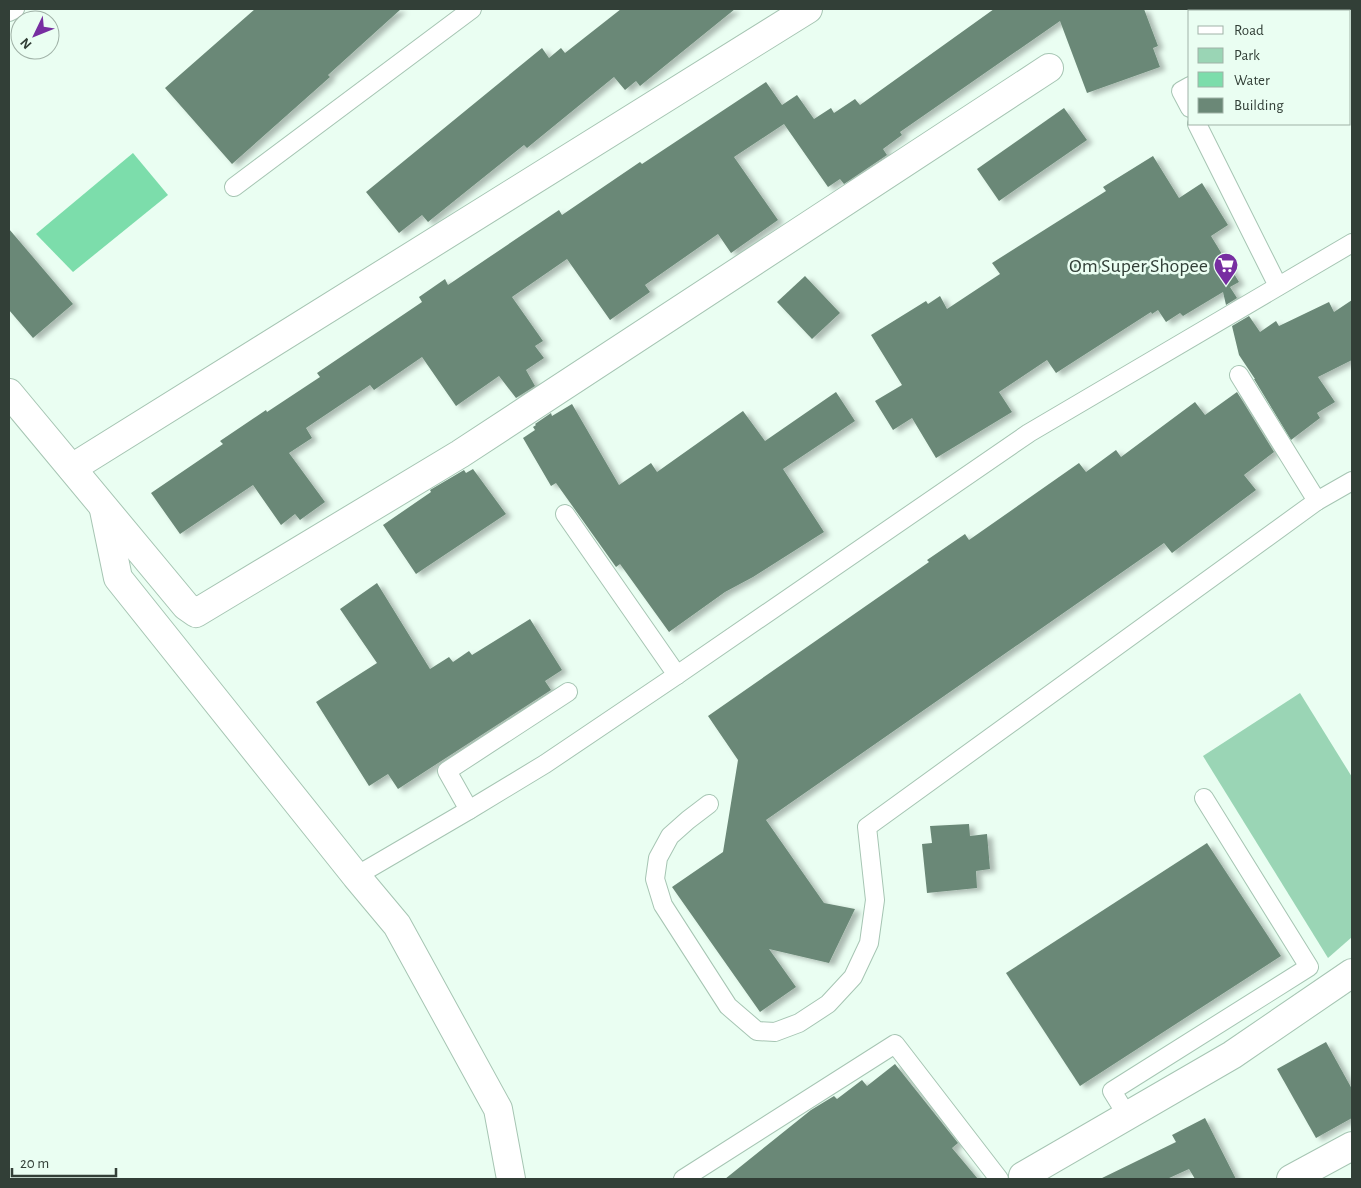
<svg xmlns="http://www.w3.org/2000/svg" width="1361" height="1188" font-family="'Alegreya Sans',sans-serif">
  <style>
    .green { fill: #9ad5b5 }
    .water { fill: #7cddab }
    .building { fill: #6b8877; filter: url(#shadow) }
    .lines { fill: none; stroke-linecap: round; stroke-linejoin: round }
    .lane-casing { stroke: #a6c5b3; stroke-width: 20 }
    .street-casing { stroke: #a6c5b3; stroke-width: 30 }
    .lane { stroke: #fff; stroke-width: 18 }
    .street { stroke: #fff; stroke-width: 28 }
    .labels { text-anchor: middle; stroke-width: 5; stroke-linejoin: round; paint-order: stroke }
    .poi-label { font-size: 20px; fill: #323f37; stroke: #eafef2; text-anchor: end }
  </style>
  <defs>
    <filter id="shadow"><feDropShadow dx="5.5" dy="3" stdDeviation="2.5" flood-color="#0004"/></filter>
  </defs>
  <rect width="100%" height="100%" fill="#eafef2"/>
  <path class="green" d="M1300,693L1352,777V937L1328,958L1203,756Z"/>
  <path class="water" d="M133,153L168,195L73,272L36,234Z"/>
  <g class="building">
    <path d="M255,9H401L328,75L330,77L232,164L165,88Z"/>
    <path d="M621,9H735L640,86L636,81L625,90L614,77L527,148L524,145L428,222L422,215L399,233L366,192L542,48L549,58L561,48L565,53Z"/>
    <path d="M994,9H1144L1158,46L1153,48L1160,67L1087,93L1060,21L900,132L902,135L883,149L887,155L844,184L840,179L828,187L784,124L734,157L778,220L731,253L718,234L645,285L650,292L610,320L567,259L512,297L543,341L535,346L544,358L526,370L535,386L516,398L499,376L456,406L422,357L374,390L370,385L306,428L312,438L289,453L325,502L300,520L295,514L281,525L253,485L180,534L151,493L223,444L220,441L266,410L267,412L320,377L317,373L422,302L419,297L445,279L448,285L559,210L562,215L640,162L642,164L766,82L782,105L797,95L814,119L831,108L834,113L855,99L860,105Z"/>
    <path d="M1064,108L1087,140L999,201L977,169Z"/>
    <path d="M1153,156L1179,198L1202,183L1228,225L1211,236L1239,282L1230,287L1237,298L1226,305L1223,292L1183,316L1180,313L1166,322L1158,310L1152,314L1151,312L1056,373L1047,360L999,392L1012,412L936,458L912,418L893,430L875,401L902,385L871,335L926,301L928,304L940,296L947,309L1000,274L992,263L1106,191L1103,187Z"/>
    <path d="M9,229L73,304L33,338L9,310Z"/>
    <path d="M805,276L840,313L812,339L777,302Z"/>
    <path d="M1352,300V360L1318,377L1335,402L1317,413L1320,418L1291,440L1254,379H1255L1239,355L1232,326L1249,316L1260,332L1276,321L1279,326L1329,302L1334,312Z"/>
    <path d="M836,392L855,421L783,469L824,532L753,577L725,592L669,632L620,564L616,567L556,483L551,486L523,438L535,430L533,427L536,425L535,424L551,413L552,416L572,404L619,485L651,463L657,472L743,411L765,441Z"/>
    <path d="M1237,392L1274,452L1244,475L1256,490L1172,553L1164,543L766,820L824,903L855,909L829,963L769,949L796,987L760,1012L672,887L723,852L738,760L708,716L929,562L927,560L965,534L969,540L1079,463L1086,472L1116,450L1121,457L1195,402L1205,415Z"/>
    <path d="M473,469L506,514L416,574L383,525L431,492L430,490L464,470L466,473Z"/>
    <path d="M377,583L430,669L449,657L453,662L469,651L472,655L530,619L562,670L545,681L551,690L398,789L388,774L369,786L316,702L377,663L340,609Z"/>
    <path d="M969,824L970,836L987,834L990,869L976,871L977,888L927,893L922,844L932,843L930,826Z"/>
    <path d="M1207,843L1281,956L1080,1086L1006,973Z"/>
    <path d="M1326,1042L1352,1089V1118L1316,1138L1277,1069Z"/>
    <path d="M895,1064L958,1143L952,1148L978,1179H725L811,1110L834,1096L837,1099L862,1080L867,1086Z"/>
    <path d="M1205,1118L1236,1179H1195L1189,1169L1167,1179H1100L1176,1142L1172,1135Z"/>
  </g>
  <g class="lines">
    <defs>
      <g id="lane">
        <path d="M1316,11L1320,9"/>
        <path d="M9,12L15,9"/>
        <path d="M1190,86L1181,91L1190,108"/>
        <path d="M1197,124L1278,286"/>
        <path d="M234,187L472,9"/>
        <path d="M1239,375L1317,501"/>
        <path d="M565,514L677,675"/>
        <path d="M709,804L688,820L670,836L658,858L655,879L663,905L728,1006L757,1031L775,1032L799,1023L828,1004L853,977L869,943L875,900L867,827L1317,501L1352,481"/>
        <path d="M469,810L447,771L568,692"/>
        <path d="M356,876L469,810L545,764L677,675L1029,433L1352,243"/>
        <path d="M1128,1117L1112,1091L1309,967L1204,798"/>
        <path d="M683,1179L895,1044L999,1179"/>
      </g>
      <g id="street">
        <path d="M9,393L186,606L196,613L460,454L1049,68"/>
        <path d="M72,468L808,9"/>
        <path d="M104,510L118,578L356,876L397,925L498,1109L511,1179"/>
        <path d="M1023,1176L1232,1055L1352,973"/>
        <path d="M1291,1179L1352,1146"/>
      </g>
    </defs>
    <use href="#lane" class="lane-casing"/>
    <use href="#street" class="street-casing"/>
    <use href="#lane" class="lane"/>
    <use href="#street" class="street"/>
  </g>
  <defs>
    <symbol id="supermarket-pin" viewBox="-11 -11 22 30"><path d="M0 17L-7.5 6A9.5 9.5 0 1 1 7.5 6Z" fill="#772ea1" stroke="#eafef2"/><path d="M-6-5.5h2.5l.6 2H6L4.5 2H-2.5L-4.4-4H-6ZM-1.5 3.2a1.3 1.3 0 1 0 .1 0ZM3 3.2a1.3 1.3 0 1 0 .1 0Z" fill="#fff"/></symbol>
  </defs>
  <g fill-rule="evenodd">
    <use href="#supermarket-pin" x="1212" y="251" width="28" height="38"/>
  </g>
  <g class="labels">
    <g class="poi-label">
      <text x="1208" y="272">Om Super Shopee</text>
    </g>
  </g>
  <rect width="1361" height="1188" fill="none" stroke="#323f37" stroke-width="20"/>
  <rect x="1188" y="10" width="162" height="115" fill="#eafef2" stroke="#a0b2a7"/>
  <rect x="1198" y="26" width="25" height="8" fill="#ffffff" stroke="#a0b2a7"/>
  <text x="1234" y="35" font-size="15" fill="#323f37">Road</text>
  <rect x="1198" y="48" width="25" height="15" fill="#9ad5b5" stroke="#a0b2a7"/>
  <text x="1234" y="60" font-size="15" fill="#323f37">Park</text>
  <rect x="1198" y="72" width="25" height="15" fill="#7cddab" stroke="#a0b2a7"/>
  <text x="1234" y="85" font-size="15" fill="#323f37">Water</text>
  <rect x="1198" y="98" width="25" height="15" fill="#6b8877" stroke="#a0b2a7"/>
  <text x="1234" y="110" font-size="15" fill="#323f37">Building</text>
  <g transform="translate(35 35) rotate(227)"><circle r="24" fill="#eafef2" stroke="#a0b2a7"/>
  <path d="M0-4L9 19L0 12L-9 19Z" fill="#772ea1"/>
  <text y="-8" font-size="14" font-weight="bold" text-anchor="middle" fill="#323f37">N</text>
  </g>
  <path d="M12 1168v8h104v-8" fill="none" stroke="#323f37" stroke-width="2.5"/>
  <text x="20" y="1168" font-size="15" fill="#323f37" stroke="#eafef2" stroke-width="4" paint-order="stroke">20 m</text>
</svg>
